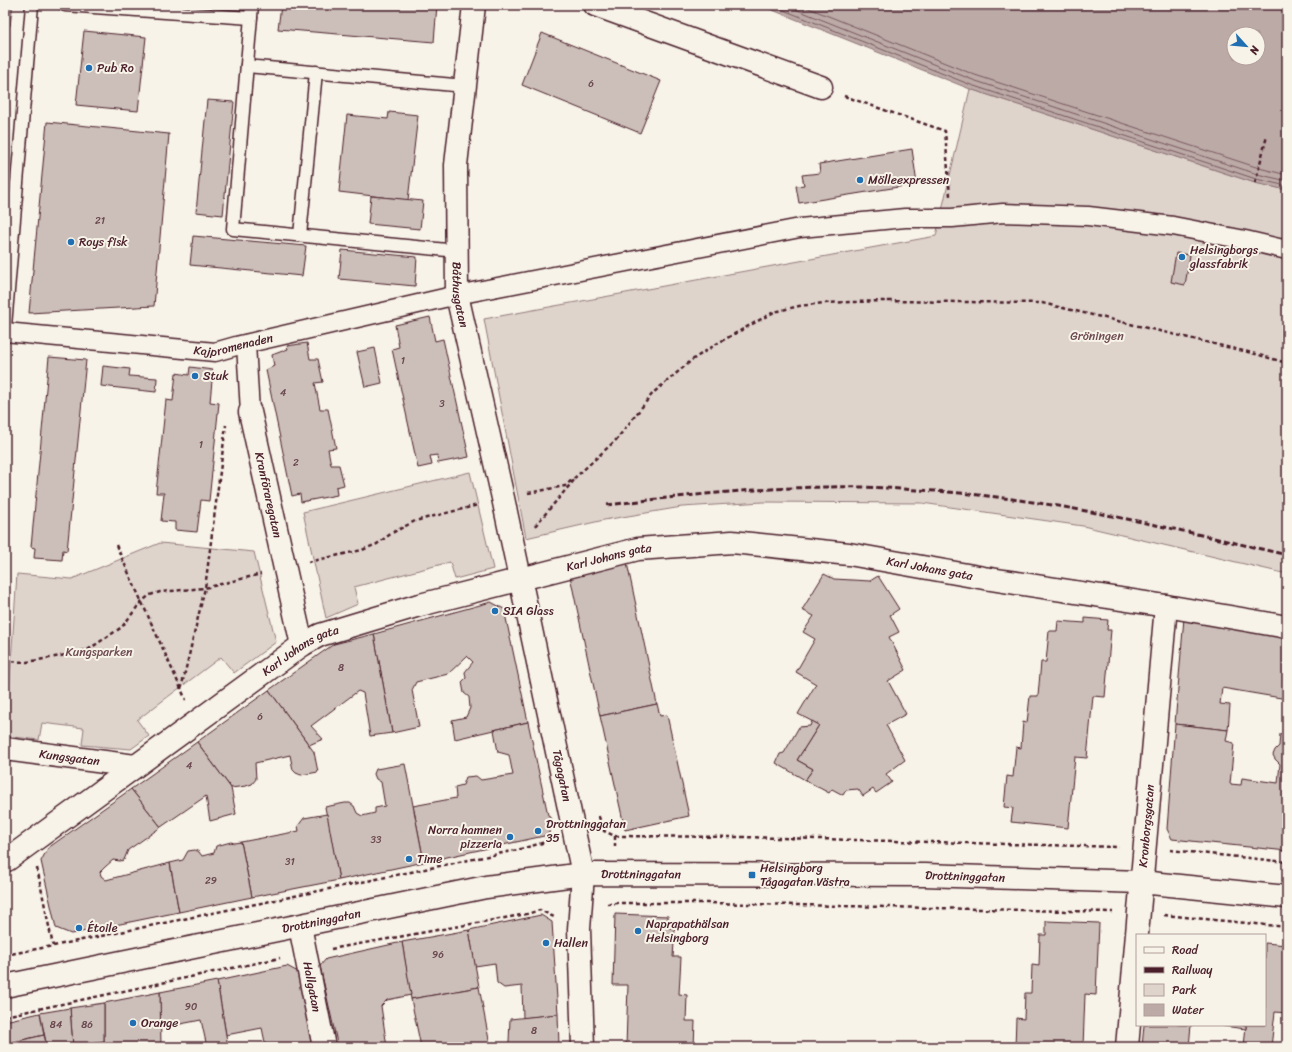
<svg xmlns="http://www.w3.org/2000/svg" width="1292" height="1052" font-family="Sriracha,sans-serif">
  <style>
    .green { fill: #ded4cc; stroke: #947a7c }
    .water { fill: #bcaaa7; stroke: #8e7275; fill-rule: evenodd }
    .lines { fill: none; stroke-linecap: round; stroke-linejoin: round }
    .shore { stroke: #78575d; stroke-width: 1 }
    .building { fill: #ccbfb9; stroke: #4a1f2b }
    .service-casing { stroke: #4a1f2b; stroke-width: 15 }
    .pedestrian-casing { stroke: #4a1f2b; stroke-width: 21 }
    .minor-casing { stroke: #4a1f2b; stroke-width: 25 }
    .tertiary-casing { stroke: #4a1f2b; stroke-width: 25 }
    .path { stroke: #4a1f2b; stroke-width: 2.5; stroke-dasharray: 4 3; stroke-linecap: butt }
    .service { stroke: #f7f3e8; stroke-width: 12 }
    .pedestrian { stroke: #f7f3e8; stroke-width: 18 }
    .minor { stroke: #f7f3e8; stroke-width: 22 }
    .tertiary { stroke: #f7f3e8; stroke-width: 22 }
    .rail { stroke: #4a1f2b; stroke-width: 3; stroke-dasharray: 6 3; stroke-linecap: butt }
    .poi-dot { fill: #1f6fb2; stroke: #f7f3e8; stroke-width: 1.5 }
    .labels { text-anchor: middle; stroke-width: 4; stroke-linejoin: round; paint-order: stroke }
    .number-label { font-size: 10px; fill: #6a474e }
    .poi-label { font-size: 12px; fill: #4a1f2b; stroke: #f7f3e8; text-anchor: start }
    .street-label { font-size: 12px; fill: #4a1f2b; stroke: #f7f3e8 }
    .park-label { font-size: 12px; fill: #6f4c53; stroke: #f7f3e8 }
  </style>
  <rect width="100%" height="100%" fill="#f7f3e8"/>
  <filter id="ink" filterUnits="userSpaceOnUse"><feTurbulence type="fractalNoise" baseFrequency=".025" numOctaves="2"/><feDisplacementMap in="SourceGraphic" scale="8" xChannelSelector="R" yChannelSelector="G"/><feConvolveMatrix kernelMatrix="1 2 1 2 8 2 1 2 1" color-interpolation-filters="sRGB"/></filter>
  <g filter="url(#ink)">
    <g class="green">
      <path d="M970,89L1255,183L1287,190V574L1083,526L922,503L763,502L682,507L604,520L526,538L484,319L936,236Z"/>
      <path d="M470,472L493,569L455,579L450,562L354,587L358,604L326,618L303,512Z"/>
      <path d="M160,543L254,552L276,642L234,673L221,657L137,720L149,736L131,749L82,745L84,728L42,723L39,740L6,736L17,574L72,579Z"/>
    </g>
    <g class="water">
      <path d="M5,5H13L10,26H5Z"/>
      <path d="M760,5H1287V190L1255,183L970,89ZM1234,34H1258V58H1234Z"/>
    </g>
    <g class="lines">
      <g class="shore">
        <path d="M771,5L971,85L1256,179L1287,186"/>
        <path d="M785,5L973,80L1257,174L1287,181"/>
        <path d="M801,5L975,75L1259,168L1287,175"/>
      </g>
    </g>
    <g class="building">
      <path d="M281,5H437L434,42L278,29Z"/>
      <path d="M84,31L146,37L138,111L76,105Z"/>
      <path d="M542,33L661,81L640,133L522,85Z"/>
      <path d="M207,100L234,102L223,215L196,212Z"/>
      <path d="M389,112L418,115L408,200L339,192L347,115L388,119Z"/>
      <path d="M47,122L169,134L154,306L29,313Z"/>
      <path d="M912,149L917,184L799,203L796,186L804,185L802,175L820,173L819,164Z"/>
      <path d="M371,196L423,201L420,229L368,224Z"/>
      <path d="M193,236L306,246L302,276L190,265Z"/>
      <path d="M342,250L417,257L415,286L339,279Z"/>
      <path d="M1176,253L1190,255L1185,285L1171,282Z"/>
      <path d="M430,317L435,341L443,339L469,457L438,463L437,455L430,456L432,465L418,468L392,349L399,347L395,325Z"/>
      <path d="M307,343L310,359H318L323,382L315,383L320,409H328L336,448L328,449L331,465H339L344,485L336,487L337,495L301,502L300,494L292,496L266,370L274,366L272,355L288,349L287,346Z"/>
      <path d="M375,348L382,383L365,387L357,352Z"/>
      <path d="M49,357L86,360L67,551L63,550L62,560L34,558L35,548L31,547Z"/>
      <path d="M103,366L130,369L129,376L157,378L156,392L101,386Z"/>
      <path d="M190,367L213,370L210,402L219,403L209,501L201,500L197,532L175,530V522L161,521L164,493H156L166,400L173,401L176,373L189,375Z"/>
      <path d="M627,563L657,704L600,716L570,576Z"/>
      <path d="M824,574L834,579L870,581L878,576L899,609L890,615L899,632L889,637L906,670L888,681L906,714L886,725L905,760L886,774L892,782L876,793L873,789L863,796L858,789L846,790L843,795L832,789L829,793L805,780L813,769L797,760L819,725L798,714L816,684L796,672L815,639L803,632L814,616L802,610Z"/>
      <path d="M491,602L504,609L528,722L455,739L452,720L466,717L470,708L469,697L464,693L462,682L466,678L465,672L473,662L467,656L448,674L416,682L412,690L419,727L392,733L374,634Z"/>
      <path d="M1085,618L1108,620L1107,630H1111L1105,697L1093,696L1087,758L1075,757L1068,828L1011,822L1013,808L1004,807L1007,776L1013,777L1016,747L1021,748L1023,722L1027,723L1030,696H1038L1041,662H1046L1049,631H1057L1058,621L1085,623Z"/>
      <path d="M1184,618L1287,636V699L1222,688L1220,704L1230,705L1228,730L1175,724Z"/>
      <path d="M374,634L392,733L370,736L363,693L358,691L311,726L323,739L309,745L269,690L334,644Z"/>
      <path d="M269,690L314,752L318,772L301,775L296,773L293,770L290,755L255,763L256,779L252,784L246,786L231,788L197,742Z"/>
      <path d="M657,704L660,716L667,715L689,816L625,830L600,716Z"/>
      <path d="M812,721L819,725L797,760L813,769L805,780L776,763L780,754L784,753L799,727L810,726Z"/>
      <path d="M528,722L548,815L551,819L552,826L550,832L544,836L424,862L413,806L456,798L455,787L463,785L466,777L476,776L481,780L513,775L509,755L498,752L494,730Z"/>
      <path d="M1175,724L1228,730L1226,741L1234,743L1230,784L1241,785L1242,778L1278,783L1280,764L1275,759L1273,755L1275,750L1279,746L1280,734L1287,735V851L1172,839L1167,829Z"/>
      <path d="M197,742L231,788L236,814L210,821L206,796L161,827L131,789Z"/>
      <path d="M405,764L424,862L339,880L325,807L345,803H350L354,806L357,813L362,816L375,813V808L385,806L381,782L376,779L374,774L376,769Z"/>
      <path d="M131,789L161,827L128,850L124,860L120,861L113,860L105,867L100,872L101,876L106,880L170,863L179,912L71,934L56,928L41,861L48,848Z"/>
      <path d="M327,814L339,880L252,897L241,842L299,831L298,826L304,818Z"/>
      <path d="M231,842L234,843L241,842L252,897L179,912L170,863L183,860L188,851L195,850L199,852L202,856L214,853L216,846Z"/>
      <path d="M615,914L668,916V928H675L673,957H681L679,994L687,995L686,1021H695L694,1047H626L628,985H613Z"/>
      <path d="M541,915L552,922L558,1014L523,1018L522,986L504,988L497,983L495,963L475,966L469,930Z"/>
      <path d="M1046,921L1099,923L1096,995L1085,994L1083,1047H1015L1016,1018L1024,1019L1025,993H1031L1032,965L1039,966L1040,935H1046Z"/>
      <path d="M469,930L479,987L411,999L402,942Z"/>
      <path d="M402,942L411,995L387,1000L381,1006L387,1047H338L320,966L326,959Z"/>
      <path d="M1265,943L1287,945V1013L1275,1012L1271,1047H1244L1246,1025H1265Z"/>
      <path d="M287,966L298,972L313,1047H266L262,1028L226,1035L217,981Z"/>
      <path d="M217,981L228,1047H207L201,1020L160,1028V992Z"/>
      <path d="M479,987L490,1045L478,1047H421L411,999Z"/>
      <path d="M160,992L161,1047H104V1003Z"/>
      <path d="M104,1003V1041L88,1043V1047H73L70,1008Z"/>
      <path d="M70,1008L73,1047H47L40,1013Z"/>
      <path d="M40,1013L44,1035L5,1044V1021Z"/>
      <path d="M558,1014L559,1047H504L509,1042L510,1019Z"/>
      <path d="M1144,1025H1191L1189,1047H1142Z"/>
      <path d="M1223,1025H1246V1029L1223,1026Z"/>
      <path d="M44,1035L47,1047H5V1044Z"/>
    </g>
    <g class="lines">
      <defs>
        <g id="service">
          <path d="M65,5L251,18"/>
          <path d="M252,5L233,229L457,251"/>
          <path d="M247,66L465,86"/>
          <path d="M300,235L316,72"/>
          <path d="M5,326L32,5"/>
        </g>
        <g id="pedestrian">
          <path id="s1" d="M5,332L215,352L236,346L457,295L800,228L905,218H952L1003,213L1088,216L1173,226L1245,240L1287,250"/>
          <path d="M246,344L250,412"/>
        </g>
        <g id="minor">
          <path id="s2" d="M474,5L456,165L457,295L503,498L583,874L579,929L583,1047"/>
          <path d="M595,5L821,87"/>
          <path id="s3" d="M250,412L302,645"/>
          <path id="s4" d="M5,749L135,766"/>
          <path id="s5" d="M7,860L302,645L320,635L416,606L638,549L732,542L849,554L984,578L1166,606L1287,627"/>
          <path id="s6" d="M300,926L324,1047"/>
          <path id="s7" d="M1127,1047L1166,606"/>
        </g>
        <g id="tertiary">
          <path id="s8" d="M5,986L486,887L583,874L924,875L1141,882L1287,897"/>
        </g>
      </defs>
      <use href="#service" class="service-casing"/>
      <use href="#pedestrian" class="pedestrian-casing"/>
      <use href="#minor" class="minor-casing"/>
      <use href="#tertiary" class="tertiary-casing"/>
      <g class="path">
        <path d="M844,96L945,131L950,196"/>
        <path d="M1255,183L1267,136"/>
        <path d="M528,493L565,486L579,474L616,440L653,393L692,360L718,343L774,312L799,306L823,303L884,301L1042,303L1252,353L1287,363"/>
        <path d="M535,526L575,479"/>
        <path d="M116,545L186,700"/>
        <path d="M308,562L362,550L377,544L392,533L415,521L478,505"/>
        <path d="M5,661L27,662L66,655L89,649L122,627L141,602L150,595L160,592L205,588L261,574"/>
        <path d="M181,689L205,588L226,425"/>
        <path d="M598,817H599L604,831L615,836L743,837L1119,847"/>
        <path d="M615,836V848"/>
        <path d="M1170,850L1287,862"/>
        <path d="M37,868L53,946"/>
        <path d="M607,904L618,903H707L1113,912"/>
        <path d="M1164,915L1287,927"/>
        <path d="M331,949L527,914L540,910L554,917"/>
        <path d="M5,955L53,946L517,850L542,843L549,837"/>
        <path d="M5,1016L280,958"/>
      </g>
      <use href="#service" class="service"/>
      <use href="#pedestrian" class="pedestrian"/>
      <use href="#minor" class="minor"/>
      <use href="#tertiary" class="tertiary"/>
      <path class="rail" d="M607,505C681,496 754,488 827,487C857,486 887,488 917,490C1040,496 1167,527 1287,555"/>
    </g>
  </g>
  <g class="poi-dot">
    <circle cx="89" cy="68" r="4"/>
    <circle cx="860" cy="180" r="4"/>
    <circle cx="71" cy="242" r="4"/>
    <circle cx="1182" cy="257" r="4"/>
    <circle cx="195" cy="376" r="4"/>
    <circle cx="495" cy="611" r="4"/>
    <circle cx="538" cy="831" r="4"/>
    <circle cx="510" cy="837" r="4"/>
    <circle cx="409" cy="859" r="4"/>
    <rect x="748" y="871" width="8" height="8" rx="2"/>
    <circle cx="79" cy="928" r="4"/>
    <circle cx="638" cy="931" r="4"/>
    <circle cx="546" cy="943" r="4"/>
    <circle cx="133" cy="1023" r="4"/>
  </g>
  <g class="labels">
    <g class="number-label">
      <text x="591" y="87">6</text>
      <text x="100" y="224">21</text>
      <text x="403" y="364">1</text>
      <text x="283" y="396">4</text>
      <text x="442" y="407">3</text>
      <text x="201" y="448">1</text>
      <text x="296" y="466">2</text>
      <text x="341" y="671">8</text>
      <text x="260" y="720">6</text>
      <text x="189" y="769">4</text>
      <text x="376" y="843">33</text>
      <text x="290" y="865">31</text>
      <text x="211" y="884">29</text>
      <text x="438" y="958">96</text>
      <text x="191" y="1010">90</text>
      <text x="56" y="1028">84</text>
      <text x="87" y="1028">86</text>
      <text x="534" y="1034">8</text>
    </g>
    <g class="poi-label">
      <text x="97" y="72">Pub Ro</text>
      <text x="868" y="184">Mölleexpressen</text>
      <text x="79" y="246">Roys fisk</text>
      <text x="1190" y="254">Helsingborgs<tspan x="1190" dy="14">glassfabrik</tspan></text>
      <text x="203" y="380">Stuk</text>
      <text x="503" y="615">SIA Glass</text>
      <text x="546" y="828">Drottninggatan<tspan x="546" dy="14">35</tspan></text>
      <text x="502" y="834" text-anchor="end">Norra hamnen<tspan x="502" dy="14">pizzeria</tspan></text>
      <text x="417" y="863">Time</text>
      <text x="760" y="872">Helsingborg<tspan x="760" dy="14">Tågagatan Västra</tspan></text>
      <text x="646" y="928">Naprapathälsan<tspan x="646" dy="14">Helsingborg</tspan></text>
      <text x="87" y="932">Étoile</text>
      <text x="554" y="947">Hallen</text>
      <text x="141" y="1027">Orange</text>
    </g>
    <g class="street-label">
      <text dy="4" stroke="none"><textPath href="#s2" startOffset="291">Båthusgatan</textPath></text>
      <text dy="4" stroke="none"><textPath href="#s1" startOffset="230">Kajpromenaden</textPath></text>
      <text dy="4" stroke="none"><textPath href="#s3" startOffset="85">Kranföraregatan</textPath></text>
      <text dy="4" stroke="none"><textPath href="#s5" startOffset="685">Karl Johans gata</textPath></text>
      <text dy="4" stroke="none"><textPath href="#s5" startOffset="1009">Karl Johans gata</textPath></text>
      <text dy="4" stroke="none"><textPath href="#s5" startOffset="361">Karl Johans gata</textPath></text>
      <text dy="4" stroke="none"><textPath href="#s4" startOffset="65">Kungsgatan</textPath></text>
      <text dy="4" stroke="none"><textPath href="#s2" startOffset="783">Tågagatan</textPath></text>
      <text dy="4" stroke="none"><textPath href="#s7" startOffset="222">Kronborgsgatan</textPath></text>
      <text dy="4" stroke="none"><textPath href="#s8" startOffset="647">Drottninggatan</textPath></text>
      <text dy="4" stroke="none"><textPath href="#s8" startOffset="971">Drottninggatan</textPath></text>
      <text dy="4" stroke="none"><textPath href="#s8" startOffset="323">Drottninggatan</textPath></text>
      <text dy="4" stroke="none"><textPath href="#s6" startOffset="62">Hallgatan</textPath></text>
    </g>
    <g class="park-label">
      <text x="1097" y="340">Gröningen</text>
      <text x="99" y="656">Kungsparken</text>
    </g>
  </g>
  <rect width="1292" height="1052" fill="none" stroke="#f7f3e8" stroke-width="20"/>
  <rect x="10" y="10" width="1272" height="1032" fill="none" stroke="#4a1f2b" stroke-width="1.5" filter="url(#ink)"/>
  <rect x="1136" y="934" width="130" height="92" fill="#f7f3e8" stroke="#b29e9c"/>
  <rect x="1144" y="947" width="20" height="6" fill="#f7f3e8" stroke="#b29e9c"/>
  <text x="1172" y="954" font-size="12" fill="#4a1f2b">Road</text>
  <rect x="1144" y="967" width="20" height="6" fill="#4a1f2b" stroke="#b29e9c"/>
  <text x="1172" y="974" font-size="12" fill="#4a1f2b">Railway</text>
  <rect x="1144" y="984" width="20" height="12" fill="#ded4cc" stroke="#b29e9c"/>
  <text x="1172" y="994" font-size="12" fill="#4a1f2b">Park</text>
  <rect x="1144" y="1004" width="20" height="12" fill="#bcaaa7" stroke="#b29e9c"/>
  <text x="1172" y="1014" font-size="12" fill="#4a1f2b">Water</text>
  <g transform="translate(1246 46) rotate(117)"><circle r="19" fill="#f7f3e8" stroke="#b29e9c"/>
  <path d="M0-3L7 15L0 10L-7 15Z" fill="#1f6fb2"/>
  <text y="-6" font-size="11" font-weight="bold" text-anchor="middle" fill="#4a1f2b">N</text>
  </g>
</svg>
